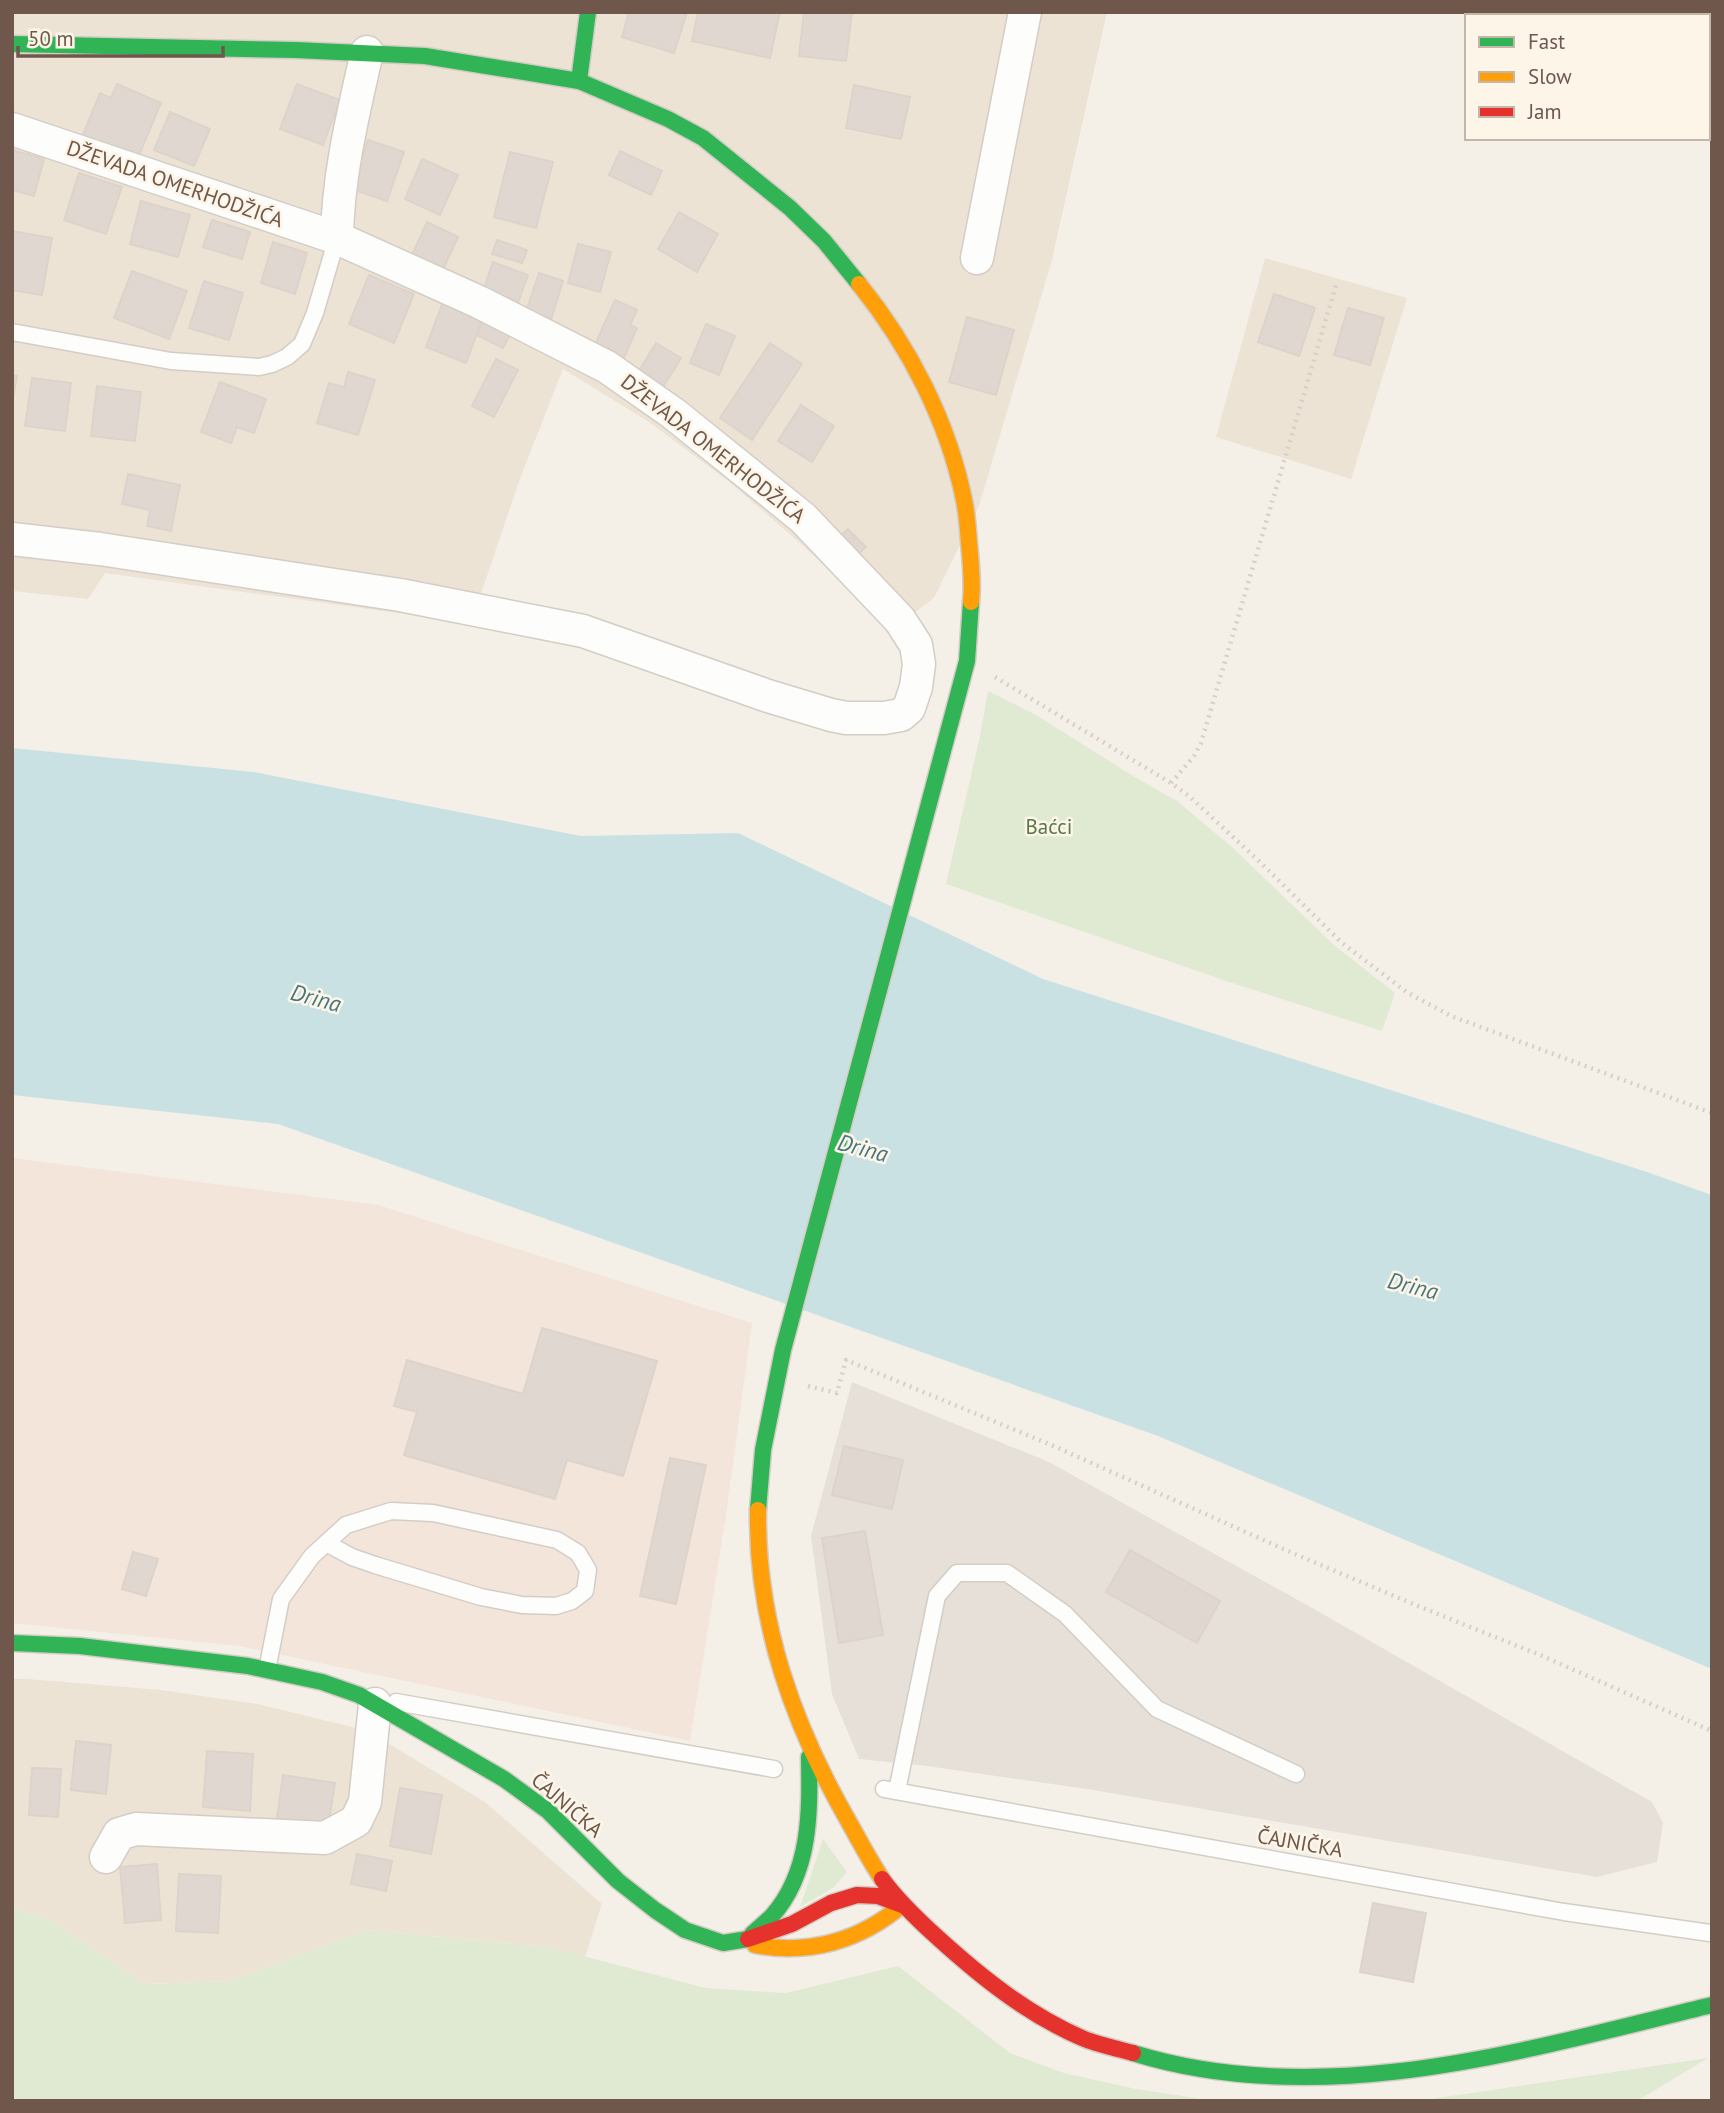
<svg xmlns="http://www.w3.org/2000/svg" width="1724" height="2113" font-family="'PT Sans',sans-serif">
  <style>
    .residential { fill: #ede3d5 }
    .commercial { fill: #f4e5db }
    .industrial { fill: #e6e0d9 }
    .green { fill: #e0ead3 }
    .water { fill: #cae1e4 }
    .building { fill: #e0d8d0; stroke: #ddd3ca; stroke-width: 2 }
    .lines { fill: none; stroke-linecap: round; stroke-linejoin: round }
    .lane-casing { stroke: #d3cdc6; stroke-width: 19 }
    .street-casing { stroke: #d3cdc6; stroke-width: 35 }
    .fast-casing { stroke: #d3ccc4; stroke-width: 19 }
    .slow-casing { stroke: #d3ccc4; stroke-width: 19 }
    .jam-casing { stroke: #d3ccc4; stroke-width: 19 }
    .path { stroke: #d6cfca; stroke-width: 4.5; stroke-dasharray: 2 5; stroke-linecap: butt }
    .lane { stroke: #fdfdfc; stroke-width: 16 }
    .street { stroke: #fdfdfc; stroke-width: 32 }
    .fast { stroke: #30b455; stroke-width: 16 }
    .slow { stroke: #ff9f0a; stroke-width: 16 }
    .jam { stroke: #e5322d; stroke-width: 16 }
    .labels { text-anchor: middle; stroke-width: 5; stroke-linejoin: round; paint-order: stroke }
    .street-label { font-size: 21px; fill: #6f584b; stroke: #fdf5e8 }
    .park-label { font-size: 21px; fill: #547a46; stroke: #fdf5e8 }
    .water-label { font-size: 23px; font-style: italic; fill: #477781; stroke: #fdf5e8 }
  </style>
  <rect width="100%" height="100%" fill="#f4f0e8"/>
  <g class="residential">
    <path d="M12,12H1107L1052,260L979,506L934,598L893,629L800,543L728,481L649,422L563,369L521,476L471,623L105,573L88,599L12,591Z"/>
    <path d="M1265,258L1407,298L1351,479L1216,437Z"/>
    <path d="M12,1679H28L161,1690L258,1704L368,1731L485,1802L602,1904L585,1957L548,1947L367,1930L230,1981L145,1984L47,1918L12,1908Z"/>
  </g>
  <path class="commercial" d="M12,1158L378,1205L752,1323L726,1516L690,1741L240,1646L12,1623Z"/>
  <path class="industrial" d="M852,1382L1049,1462L1314,1609L1652,1802L1663,1823L1657,1862L1597,1877L1093,1790L927,1766L859,1759L832,1694L811,1536Z"/>
  <g class="green">
    <path d="M988,691L1036,715L1138,779L1177,801L1232,847L1334,945L1395,993L1382,1031L1229,982L946,884L980,736Z"/>
    <path d="M823,1839L847,1872L833,1888L800,1907Z"/>
    <path d="M12,1908L47,1918L145,1984L230,1981L367,1930L548,1947L706,1988L786,1993L898,1966L1010,2053L1064,2073L1136,2089L1215,2101H12Z"/>
    <path d="M1708,2058L1637,2101H1417Z"/>
  </g>
  <path class="water" d="M12,748L254,772L581,836L738,833L1043,979L1644,1171L1712,1195V1669L1158,1436L278,1124L12,1095Z"/>
  <g class="building">
    <path d="M629,12H687L674,53L622,37Z"/>
    <path d="M698,12H780L770,58L692,41Z"/>
    <path d="M804,12H852L846,61L799,56Z"/>
    <path d="M117,84L161,103L137,160L82,137L100,93L111,98Z"/>
    <path d="M297,84L340,100L323,145L280,129Z"/>
    <path d="M854,85L910,97L901,139L846,128Z"/>
    <path d="M170,112L210,129L194,166L154,150Z"/>
    <path d="M368,140L404,152L387,201L352,189Z"/>
    <path d="M12,150L44,159L34,196L12,190Z"/>
    <path d="M620,151L662,171L651,195L609,175Z"/>
    <path d="M510,152L553,162L536,228L494,217Z"/>
    <path d="M422,159L458,175L440,215L405,199Z"/>
    <path d="M79,173L122,187L106,234L64,220Z"/>
    <path d="M141,201L190,215L178,257L130,244Z"/>
    <path d="M679,212L718,234L697,272L658,249Z"/>
    <path d="M212,220L250,232L242,259L203,247Z"/>
    <path d="M427,222L458,237L441,274L410,259Z"/>
    <path d="M12,231L52,238L42,295L12,290Z"/>
    <path d="M497,240L527,250L522,263L492,254Z"/>
    <path d="M273,242L307,253L295,294L261,283Z"/>
    <path d="M578,244L611,252L600,292L568,283Z"/>
    <path d="M493,262L528,275L515,311L480,299Z"/>
    <path d="M132,271L187,291L169,339L114,318Z"/>
    <path d="M539,273L563,281L550,323L525,315Z"/>
    <path d="M369,275L414,294L394,343L349,324Z"/>
    <path d="M204,281L243,293L229,340L189,328Z"/>
    <path d="M1274,294L1315,308L1299,356L1258,342Z"/>
    <path d="M615,300L637,310L630,325L637,328L623,360L594,347Z"/>
    <path d="M443,302L483,317L466,363L426,347Z"/>
    <path d="M1348,308L1384,318L1370,365L1334,355Z"/>
    <path d="M967,317L1014,330L996,395L949,382Z"/>
    <path d="M485,319L511,332L503,348L477,335Z"/>
    <path d="M706,324L735,336L719,375L690,363Z"/>
    <path d="M656,343L681,358L662,389L637,374Z"/>
    <path d="M770,343L802,364L752,440L720,418Z"/>
    <path d="M496,359L518,370L494,417L472,406Z"/>
    <path d="M348,372L375,380L358,435L317,423L329,383L344,387Z"/>
    <path d="M12,375L17,376L12,404Z"/>
    <path d="M32,378L71,383L65,431L25,426Z"/>
    <path d="M220,382L266,399L254,433L237,427L231,443L201,432Z"/>
    <path d="M97,386L141,392L135,441L91,436Z"/>
    <path d="M801,405L834,426L812,462L778,441Z"/>
    <path d="M128,474L180,485L171,531L147,526L150,510L122,504Z"/>
    <path d="M848,529L866,547L854,558L836,540Z"/>
    <path d="M542,1328L657,1361L623,1476L567,1460L555,1499L404,1455L417,1412L394,1406L407,1360L523,1394Z"/>
    <path d="M844,1446L903,1460L892,1509L832,1495Z"/>
    <path d="M670,1458L706,1465L676,1604L640,1596Z"/>
    <path d="M865,1531L883,1635L839,1643L822,1538Z"/>
    <path d="M1130,1550L1220,1601L1197,1643L1106,1592Z"/>
    <path d="M133,1552L158,1559L146,1596L122,1589Z"/>
    <path d="M76,1741L111,1745L106,1794L71,1790Z"/>
    <path d="M207,1751L253,1754L250,1811L203,1807Z"/>
    <path d="M32,1768L61,1769L58,1817L29,1815Z"/>
    <path d="M283,1775L335,1783L327,1833L276,1826Z"/>
    <path d="M400,1788L442,1795L431,1854L390,1846Z"/>
    <path d="M357,1854L392,1861L386,1891L351,1884Z"/>
    <path d="M157,1864L161,1920L125,1923L120,1867Z"/>
    <path d="M179,1874L221,1876L218,1933L176,1931Z"/>
    <path d="M1373,1903L1426,1913L1413,1982L1360,1972Z"/>
  </g>
  <g class="lines">
    <defs>
      <g id="lane">
        <path d="M12,332L171,361L259,367L272,364L287,357L302,344L315,313L337,238"/>
        <path d="M267,1670L281,1599L312,1556L346,1525L391,1511L433,1513L557,1540L578,1553L588,1570L585,1591L572,1601L556,1606L522,1605L481,1597L375,1565L352,1557L326,1543"/>
        <path d="M396,1702L774,1769"/>
        <path d="M884,1789L1564,1912L1710,1933"/>
        <path d="M897,1791L937,1596L957,1573H1007L1065,1614L1157,1709L1296,1774"/>
      </g>
      <g id="street">
        <path d="M12,129L337,238L479,302L607,367L674,414L803,518L900,620L916,645L919,664L916,687L909,708L901,715L884,718H846L831,715L768,696L583,631L400,595L100,549L12,539"/>
        <path d="M337,238C338,174 353,115 367,52"/>
        <path d="M977,258L1025,12"/>
        <path d="M106,1857L119,1834L136,1829L325,1838L356,1821L365,1802L375,1704"/>
      </g>
      <g id="fast">
        <path d="M12,44L295,50L425,56L579,81L668,119L703,138L790,208L824,241L859,284"/>
        <path d="M579,81L588,12"/>
        <path d="M758,1510L763,1450L783,1350L967,661L971,602"/>
        <path d="M12,1643L80,1646L248,1666L322,1682L359,1695L504,1779L548,1811L618,1881L655,1910L685,1930L723,1943L748,1939"/>
        <path d="M752,1934C759,1928 766,1922 772,1916C811,1872 810,1812 809,1757"/>
        <path d="M1133,2053C1324,2112 1525,2050 1712,2005"/>
      </g>
      <g id="slow">
        <path d="M859,284C909,346 948,421 964,500C967,514 968,529 969,543C971,563 973,582 971,602"/>
        <path d="M758,1510C756,1623 794,1727 850,1824C860,1842 870,1861 882,1879"/>
        <path d="M755,1945C809,1955 860,1941 902,1905"/>
      </g>
      <g id="jam">
        <path d="M882,1879C898,1901 917,1919 937,1937C981,1977 1027,2014 1082,2038C1098,2045 1116,2048 1133,2053"/>
        <path d="M748,1939L792,1924L831,1903L857,1895L878,1896L902,1905"/>
      </g>
    </defs>
    <use href="#lane" class="lane-casing"/>
    <use href="#street" class="street-casing"/>
    <use href="#fast" class="fast-casing"/>
    <use href="#slow" class="slow-casing"/>
    <use href="#jam" class="jam-casing"/>
    <g class="path">
      <path d="M995,677L1171,783L1189,796L1262,864L1342,943L1408,993L1451,1016L1712,1113"/>
      <path d="M1171,783L1194,756L1201,743L1336,285"/>
      <path d="M808,1386L837,1393L846,1360L1049,1444L1297,1555L1418,1606L1540,1655L1712,1731"/>
    </g>
    <use href="#lane" class="lane"/>
    <use href="#street" class="street"/>
    <use href="#fast" class="fast"/>
    <use href="#slow" class="slow"/>
    <use href="#jam" class="jam"/>
  </g>
  <g class="labels">
    <g class="street-label">
      <text transform="translate(175 184) rotate(19)" y="7">DŽEVADA OMERHODŽIĆA</text>
      <text transform="translate(713 449) rotate(38)" y="7">DŽEVADA OMERHODŽIĆA</text>
      <text transform="translate(567 1805) rotate(41)" y="7">ČAJNIČKA</text>
      <text transform="translate(1300 1843) rotate(10)" y="7">ČAJNIČKA</text>
    </g>
    <g class="park-label">
      <text x="1049" y="834">Baćci</text>
    </g>
    <g class="water-label">
      <text transform="translate(316 998) rotate(15)" y="8">Drina</text>
      <text transform="translate(863 1148) rotate(15)" y="8">Drina</text>
      <text transform="translate(1413 1286) rotate(14)" y="8">Drina</text>
    </g>
  </g>
  <rect width="1724" height="2113" fill="none" stroke="#6f584b" stroke-width="28"/>
  <rect x="1465" y="14" width="245" height="126" fill="#fdf5e8" stroke="#c4b6a9" stroke-width="2"/>
  <rect x="1479" y="37" width="35" height="10" fill="#30b455" stroke="#c4b6a9" stroke-width="2"/>
  <text x="1528" y="49" font-size="21" fill="#6f584b">Fast</text>
  <rect x="1479" y="72" width="35" height="10" fill="#ff9f0a" stroke="#c4b6a9" stroke-width="2"/>
  <text x="1528" y="84" font-size="21" fill="#6f584b">Slow</text>
  <rect x="1479" y="107" width="35" height="10" fill="#e5322d" stroke="#c4b6a9" stroke-width="2"/>
  <text x="1528" y="119" font-size="21" fill="#6f584b">Jam</text>
  <path d="M18 46v10h205v-10" fill="none" stroke="#6f584b" stroke-width="3.5"/>
  <text x="28" y="46" font-size="21" fill="#6f584b" stroke="#fdf5e8" stroke-width="5" paint-order="stroke">50 m</text>
</svg>
